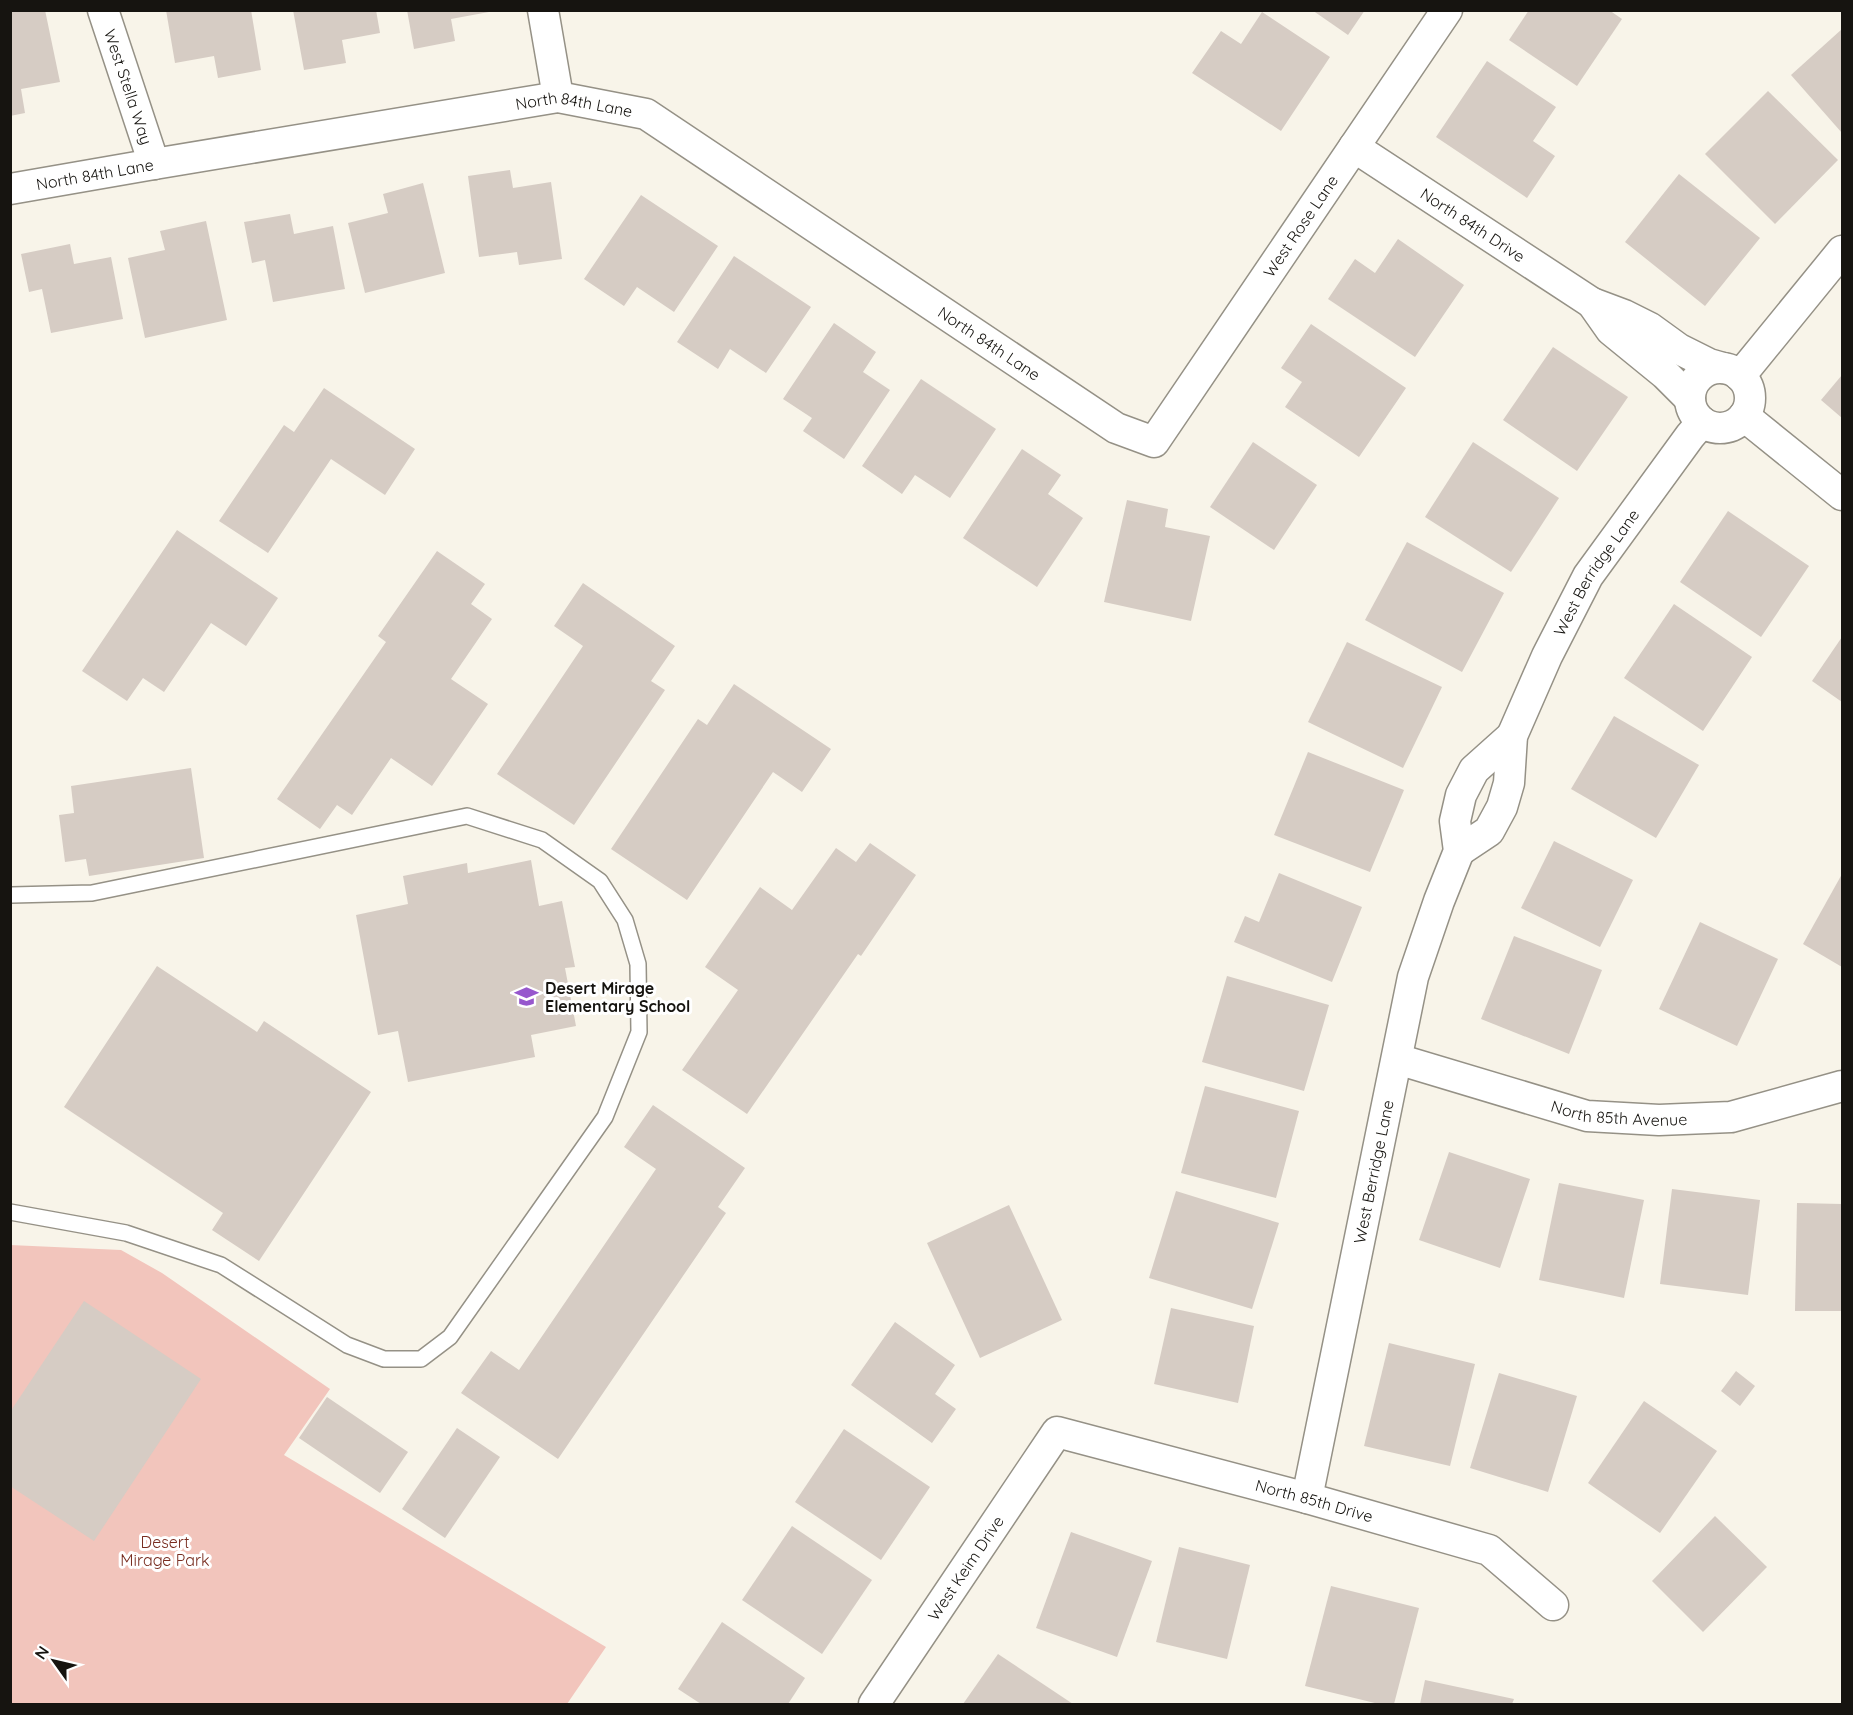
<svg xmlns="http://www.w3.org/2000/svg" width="1853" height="1715" font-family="Quicksand,sans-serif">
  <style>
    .green { fill: #f2c5bc }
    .building { fill: #d6ccc4 }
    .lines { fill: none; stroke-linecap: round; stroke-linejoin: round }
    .service-casing { stroke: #959186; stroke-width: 18 }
    .minor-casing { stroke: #959186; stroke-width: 33 }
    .service { stroke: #fff; stroke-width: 15 }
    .minor { stroke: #fff; stroke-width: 30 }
    .labels { text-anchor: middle; stroke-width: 6; stroke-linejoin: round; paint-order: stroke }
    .street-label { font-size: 16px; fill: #161410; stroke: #fff }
    .poi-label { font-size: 16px; font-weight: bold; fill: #161410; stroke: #fff; text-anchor: start }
    .park-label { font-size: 16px; fill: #782c1f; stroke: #fff }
  </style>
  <rect width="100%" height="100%" fill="#f8f4e9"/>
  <path class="green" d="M10,1245L121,1250L162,1273L330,1389L284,1455L606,1647L567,1704H11Z"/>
  <g class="building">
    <path d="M10,10H45L60,82L21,89L25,113L10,116Z"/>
    <path d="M166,10H251L261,70L218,78L214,56L175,63Z"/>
    <path d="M293,10H376L380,33L342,40L346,63L304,70Z"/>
    <path d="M407,10H489V12L451,19L455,41L414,49Z"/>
    <path d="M1312,10H1365L1348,35Z"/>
    <path d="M1529,10H1609L1622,19L1577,86L1509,40Z"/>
    <path d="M1262,12L1330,57L1281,131L1192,73L1221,31L1241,44Z"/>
    <path d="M1842,29V133L1791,75Z"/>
    <path d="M1487,61L1556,107L1533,141L1555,156L1527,198L1436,137Z"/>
    <path d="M1768,91L1838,160L1775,224L1705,154Z"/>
    <path d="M510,170L513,188L551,182L562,259L519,265L517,252L479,257L468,176Z"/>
    <path d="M1679,174L1760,238L1705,306L1625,242Z"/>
    <path d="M423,183L445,273L365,293L348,223L388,213L383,194Z"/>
    <path d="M641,195L718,246L674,312L637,287L624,306L584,279Z"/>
    <path d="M290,214L294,234L333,226L345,289L273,302L265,260L252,263L244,222Z"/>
    <path d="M206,221L227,320L145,338L128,258L165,250L160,231Z"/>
    <path d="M1398,239L1464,285L1415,357L1328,299L1355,259L1375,273Z"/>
    <path d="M70,244L74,264L111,257L123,319L51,333L42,289L29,292L21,254Z"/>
    <path d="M734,256L811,307L766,373L730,349L718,369L677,342Z"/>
    <path d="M834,323L876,352L863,372L890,390L844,459L803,431L812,418L783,399Z"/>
    <path d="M1311,324L1406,388L1359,457L1285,407L1302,382L1281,368Z"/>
    <path d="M1553,347L1628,397L1577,471L1503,420Z"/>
    <path d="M1842,375V418L1821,400Z"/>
    <path d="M921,379L996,429L950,498L915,475L902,494L862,466Z"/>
    <path d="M324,388L415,449L385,495L331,459L268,553L219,521L284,425L294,432Z"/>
    <path d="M1253,442L1317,485L1274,550L1210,507Z"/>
    <path d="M1473,442L1559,498L1511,572L1425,517Z"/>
    <path d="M1022,449L1061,475L1048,494L1083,518L1037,587L963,538Z"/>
    <path d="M1127,500L1168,509L1165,527L1210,536L1191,621L1104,602Z"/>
    <path d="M1728,511L1809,566L1761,637L1680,582Z"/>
    <path d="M177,530L278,598L246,646L211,623L164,692L143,678L127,701L82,671Z"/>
    <path d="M1407,542L1504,593L1462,672L1365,620Z"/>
    <path d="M437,551L485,584L471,604L492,619L451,679L488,704L432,786L391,758L352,815L337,805L320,829L277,799L386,642L378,636Z"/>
    <path d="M583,583L675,646L651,681L665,690L574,825L497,774L583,646L554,626Z"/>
    <path d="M1674,604L1752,657L1703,731L1624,678Z"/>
    <path d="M1842,637V702L1812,681Z"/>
    <path d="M1347,642L1442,687L1403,768L1308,722Z"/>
    <path d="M734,684L831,749L802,792L773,772L687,900L611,849L698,719L707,725Z"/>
    <path d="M1614,716L1699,765L1656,838L1571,789Z"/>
    <path d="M1308,752L1404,790L1370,872L1274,835Z"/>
    <path d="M191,768L204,858L89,876L86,859L65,862L59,815L74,813L71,786Z"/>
    <path d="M1554,841L1633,880L1600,947L1521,908Z"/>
    <path d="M870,843L916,875L861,956L858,954L747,1114L682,1070L738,990L705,967L760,887L792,910L836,848L856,862Z"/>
    <path d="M531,860L539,906L562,901L575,967L565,968L576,1026L531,1035L535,1057L408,1082L398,1031L378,1035L356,915L408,904L403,876L467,863L468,873Z"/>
    <path d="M1279,873L1362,907L1332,982L1234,942L1245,916L1259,922Z"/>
    <path d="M1842,874V967L1803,944Z"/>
    <path d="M1700,922L1778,959L1737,1046L1659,1009Z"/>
    <path d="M1514,936L1602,970L1569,1054L1481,1019Z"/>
    <path d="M157,966L257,1032L264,1021L371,1092L259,1261L212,1230L223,1213L64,1107Z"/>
    <path d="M1227,976L1329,1005L1304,1091L1202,1062Z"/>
    <path d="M1205,1086L1299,1111L1276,1198L1181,1173Z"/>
    <path d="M653,1105L745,1168L718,1207L726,1213L558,1459L461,1393L491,1351L519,1370L656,1169L624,1147Z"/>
    <path d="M1449,1152L1530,1179L1500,1268L1419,1240Z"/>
    <path d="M1559,1183L1644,1200L1624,1298L1539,1280Z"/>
    <path d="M1672,1189L1760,1200L1748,1295L1660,1284Z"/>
    <path d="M1176,1191L1279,1223L1252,1309L1149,1278Z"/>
    <path d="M1797,1203L1842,1204V1311H1795Z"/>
    <path d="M1009,1205L1062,1320L980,1358L927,1243Z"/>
    <path d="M84,1301L201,1379L94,1541L10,1486V1412Z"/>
    <path d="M1171,1308L1254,1326L1238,1403L1154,1384Z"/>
    <path d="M895,1322L955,1365L935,1394L956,1409L932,1443L851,1385Z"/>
    <path d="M1389,1343L1475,1364L1450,1466L1364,1446Z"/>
    <path d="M1736,1371L1755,1386L1740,1406L1721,1391Z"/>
    <path d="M1499,1373L1577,1396L1548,1492L1470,1468Z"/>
    <path d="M327,1397L408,1452L380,1493L299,1438Z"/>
    <path d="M1644,1401L1717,1451L1660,1533L1588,1483Z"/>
    <path d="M457,1428L500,1457L445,1538L402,1509Z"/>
    <path d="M844,1429L930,1487L881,1560L795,1502Z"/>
    <path d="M1715,1516L1767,1567L1703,1632L1652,1581Z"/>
    <path d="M792,1526L872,1580L822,1654L742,1600Z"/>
    <path d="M1071,1532L1152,1561L1117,1657L1036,1628Z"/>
    <path d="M1179,1547L1250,1565L1227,1659L1156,1642Z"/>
    <path d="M1331,1586L1419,1608L1394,1704H1379L1305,1686Z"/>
    <path d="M722,1622L805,1678L788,1704H701L678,1689Z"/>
    <path d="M998,1654L1073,1704H963Z"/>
    <path d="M1425,1680L1514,1699L1512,1704H1420Z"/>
  </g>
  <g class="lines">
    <defs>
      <path id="service" d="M10,1212L126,1233L221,1265L347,1345L384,1359H421L450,1337L605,1117L639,1032L638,964L625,920L600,881L542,840L467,816L92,893L12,895"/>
      <g id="minor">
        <path id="s1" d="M103,10L154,164"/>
        <path d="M543,10L558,97"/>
        <path id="s2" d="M1354,147L1592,303L1624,315L1650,328L1679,349L1709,364L1723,368"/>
        <path id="s3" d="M10,189L154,164L558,97L646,114L1116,428L1154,442L1447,10"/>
        <path d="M1592,303L1611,330L1665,374L1690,399"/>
        <circle cx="1720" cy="398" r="30"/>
        <path d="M1740,376L1842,251"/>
        <path d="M1744,416L1842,495"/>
        <path id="s4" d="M1459,851L1489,831L1502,807L1509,783L1512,736L1547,656L1588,576L1690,436L1702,422"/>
        <path id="s5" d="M1397,1059L1587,1116L1659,1120L1731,1117L1842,1086"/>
        <path id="s6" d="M1307,1498L1413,977L1439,901L1459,851L1455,821L1461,795L1474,770L1512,736"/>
        <path id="s7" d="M874,1704L1057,1432L1307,1498L1489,1550L1553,1605"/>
      </g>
    </defs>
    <use href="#service" class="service-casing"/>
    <use href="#minor" class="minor-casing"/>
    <use href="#service" class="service"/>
    <use href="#minor" class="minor"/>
  </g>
  <defs>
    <symbol id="school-bare" viewBox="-9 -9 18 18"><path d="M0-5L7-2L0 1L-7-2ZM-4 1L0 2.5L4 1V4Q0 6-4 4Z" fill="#9757cd" stroke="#fff" stroke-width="2.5" paint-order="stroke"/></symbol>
  </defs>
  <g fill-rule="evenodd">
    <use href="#school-bare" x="510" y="980" width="33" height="33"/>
  </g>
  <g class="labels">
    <g class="street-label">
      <text dy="6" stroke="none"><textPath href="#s1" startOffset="81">West Stella Way</textPath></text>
      <text dy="6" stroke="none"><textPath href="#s3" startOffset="572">North 84th Lane</textPath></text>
      <text dy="6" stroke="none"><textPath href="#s3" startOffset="86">North 84th Lane</textPath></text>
      <text dy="6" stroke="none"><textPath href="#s2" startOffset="142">North 84th Drive</textPath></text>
      <text dy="6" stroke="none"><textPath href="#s3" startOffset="1512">West Rose Lane</textPath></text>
      <text dy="6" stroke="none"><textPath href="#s3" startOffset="1058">North 84th Lane</textPath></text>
      <text dy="6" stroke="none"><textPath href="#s4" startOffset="320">West Berridge Lane</textPath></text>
      <text dy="6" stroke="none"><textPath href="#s5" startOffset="230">North 85th Avenue</textPath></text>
      <text dy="6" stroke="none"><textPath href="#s6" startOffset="333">West Berridge Lane</textPath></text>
      <text dy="6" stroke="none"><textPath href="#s7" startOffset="594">North 85th Drive</textPath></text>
      <text dy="6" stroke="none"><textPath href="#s7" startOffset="164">West Keim Drive</textPath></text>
    </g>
    <g class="poi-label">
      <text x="545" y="994">Desert Mirage<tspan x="545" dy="18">Elementary School</tspan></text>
    </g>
    <g class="park-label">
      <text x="165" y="1548">Desert<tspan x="165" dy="18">Mirage Park</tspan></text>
    </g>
  </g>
  <rect width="1853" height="1715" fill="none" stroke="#161410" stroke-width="24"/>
  <g transform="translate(54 1661) rotate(304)" stroke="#ffffff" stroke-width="4.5" paint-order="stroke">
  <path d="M0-4.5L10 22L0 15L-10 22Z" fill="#161410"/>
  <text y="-9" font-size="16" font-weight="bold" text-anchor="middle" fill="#161410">N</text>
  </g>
</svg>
